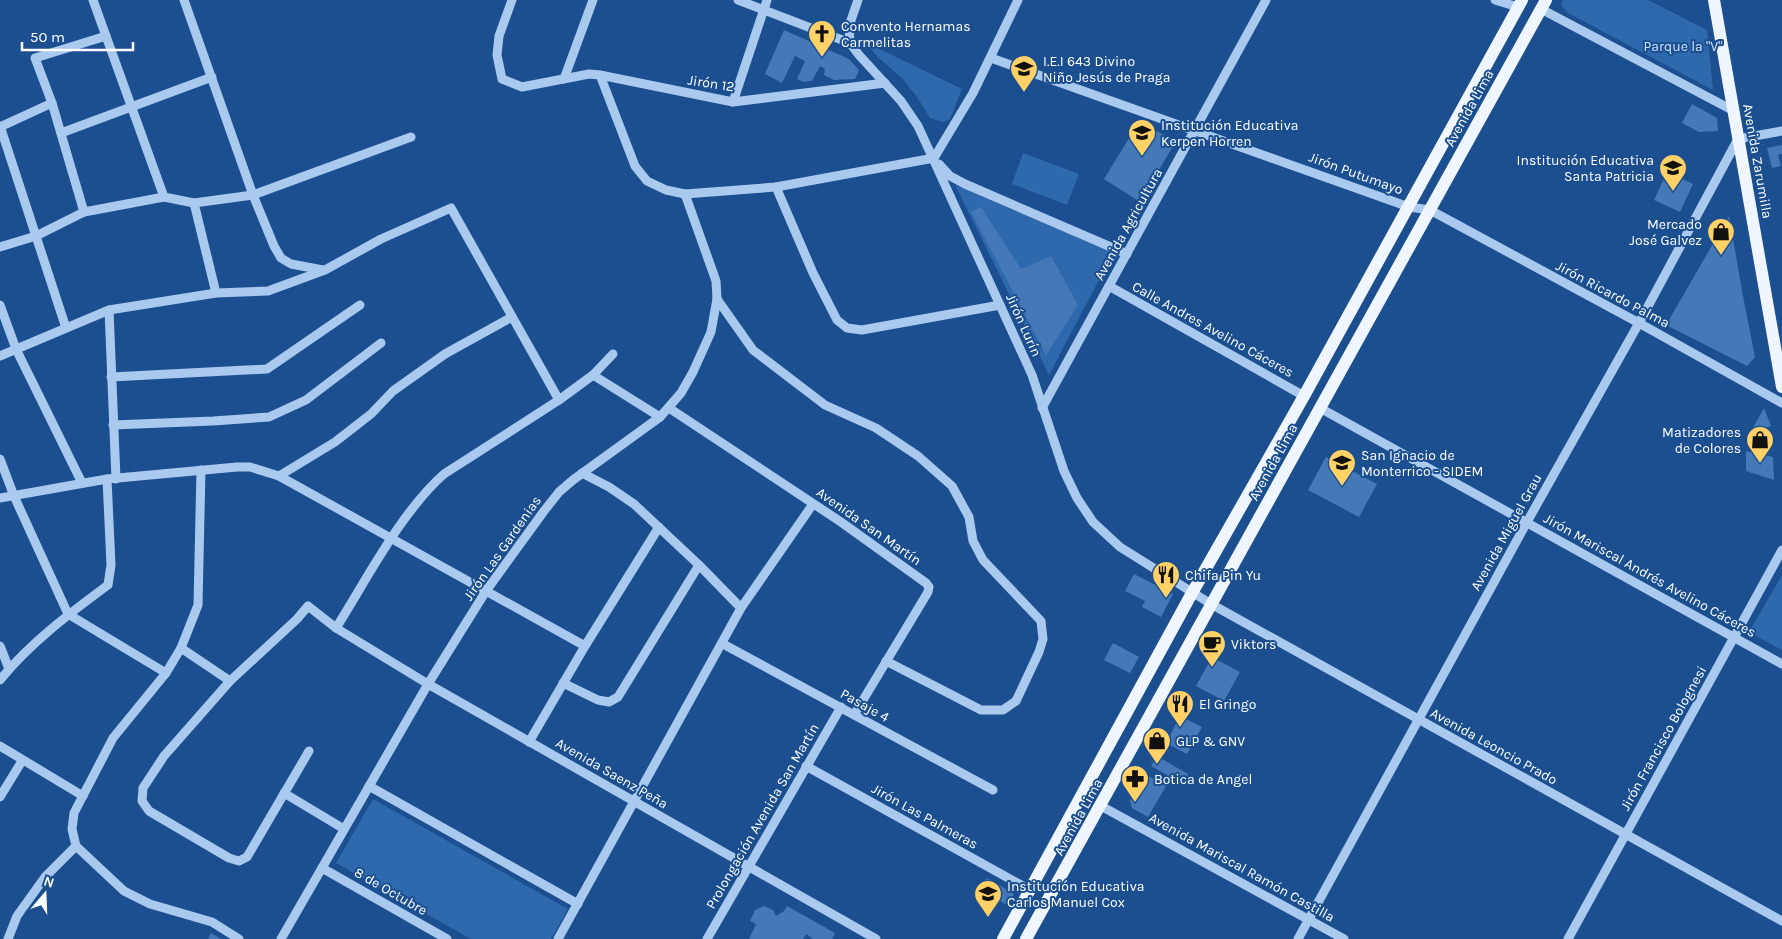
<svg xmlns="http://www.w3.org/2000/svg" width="1782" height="939" font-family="Karla,sans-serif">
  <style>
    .green { fill: #2e69ad }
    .building { fill: #4478b7 }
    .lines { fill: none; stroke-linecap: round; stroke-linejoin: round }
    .minor { stroke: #a9c9ee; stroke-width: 9 }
    .major { stroke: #f0f6ff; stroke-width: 12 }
    .labels { text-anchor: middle; stroke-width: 4; stroke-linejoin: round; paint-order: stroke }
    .poi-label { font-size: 14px; fill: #fff; stroke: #1b4f8f; text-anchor: start }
    .park-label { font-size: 14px; fill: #cfe3fa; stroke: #1b4f8f }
    .street-label { font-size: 14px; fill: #fff; stroke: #1b4f8f }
  </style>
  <rect width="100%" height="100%" fill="#1b4f8f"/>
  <g class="green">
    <path d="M1563,0H1648L1707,30L1713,90L1568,13L1561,5Z"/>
    <path d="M869,44L962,89L950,119L943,122L930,118L917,97L903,79L878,57L871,49Z"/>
    <path d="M1023,153L1079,174L1067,205L1012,184Z"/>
    <path d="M955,185L1105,249L1110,253L1109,261L1049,375Z"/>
    <path d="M1782,575V650L1749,632Z"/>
    <path d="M373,799L568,909L551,939H471L336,863Z"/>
  </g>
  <g class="building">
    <path d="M784,30L849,59L859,70L855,79L834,80L824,75L825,69L820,66L812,81L803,82L797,79L805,61L795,56L782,83L765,74Z"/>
    <path d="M1692,104L1717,118L1718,131L1699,132L1682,123Z"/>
    <path d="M1139,122L1176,141L1140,202L1104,179Z"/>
    <path d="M1782,145V154L1778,155L1781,166L1772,168L1767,148Z"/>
    <path d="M1667,172L1693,184L1680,212L1654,200Z"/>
    <path d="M981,207L1021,269L1051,256L1078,305L1046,355L971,212Z"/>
    <path d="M1729,216L1743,296L1755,357L1747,366L1666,325Z"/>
    <path d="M1764,408L1771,426L1749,435Z"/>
    <path d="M1746,451L1773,457L1774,480L1746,471Z"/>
    <path d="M1326,457L1377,484L1359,517L1308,490Z"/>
    <path d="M1134,574L1173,594L1161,617L1142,607L1145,601L1125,591Z"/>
    <path d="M1113,643L1139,657L1130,673L1104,660Z"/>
    <path d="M1212,657L1240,672L1224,701L1196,686Z"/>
    <path d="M1180,716L1202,727L1187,754L1166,743Z"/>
    <path d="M1157,756L1188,774L1183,784L1151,766Z"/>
    <path d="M1145,774L1166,786L1148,817L1132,808L1130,801Z"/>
    <path d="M987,878L1014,894L1007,905L981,889Z"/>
    <path d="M764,906L773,910L776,916L784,911L787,906L835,933L832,939H813L806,934L803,939H749L756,924L750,921L755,910Z"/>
    <path d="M211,933L221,939H208Z"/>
  </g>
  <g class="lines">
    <g class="minor">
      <path d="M93,0L164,197"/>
      <path d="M184,0L253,195L274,246L281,258L291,264L323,270"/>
      <path d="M512,0L499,36L497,55L502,79L522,87L589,74L600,75L733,102L885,83"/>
      <path d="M738,0L850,43"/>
      <path d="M1495,0L1518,7"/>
      <path d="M1541,9L1734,111"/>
      <path d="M850,43L859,55L901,101L918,126L1032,375L1064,471L1077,498L1093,522L1120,547L1211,604L1782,921"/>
      <path d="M850,43L849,26L858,0"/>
      <path d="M991,58L1409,207L1430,210L1639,323L1782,403"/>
      <path d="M600,75L635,166L647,181L666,190L685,194L776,187L934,158"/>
      <path d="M564,79L593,0"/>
      <path d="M733,102L767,0"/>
      <path d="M0,126L66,328"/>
      <path d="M0,127L52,103"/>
      <path d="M61,133L212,77"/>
      <path d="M934,158L973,93L1018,0"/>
      <path d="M939,164L950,176L965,184L1127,254"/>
      <path d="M776,187L813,273L837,320L847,328L862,330L1000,305"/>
      <path d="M194,203L216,293"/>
      <path d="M84,212L52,103L35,58L106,36"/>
      <path d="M0,247L36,236L84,212L164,197L194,203L253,195L411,137"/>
      <path d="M1109,286L1304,396"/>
      <path d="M717,299L753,350L825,405L876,428L918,456L952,486L969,517L973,541L983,560L1041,621L1043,639L1039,652L1016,701L1003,710H981L886,661"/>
      <path d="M0,305L16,349L82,483"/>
      <path d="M109,310L116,479"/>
      <path d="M0,356L109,310L216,293L268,291L325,270L381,239L451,208L559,400"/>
      <path d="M593,375L660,417"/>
      <path d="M111,377L267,369L360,305"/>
      <path d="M669,408L841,522L926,583L929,587L928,592L854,715"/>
      <path d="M1042,408L1266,0"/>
      <path d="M1320,408L1782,664"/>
      <path d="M113,425L213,421L269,417L306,400L381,343"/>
      <path d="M0,459L14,496L68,614L166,673"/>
      <path d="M201,470L198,605L181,648L166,673L113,738L74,813L72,829L76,846L124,891L150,904L212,922L239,939"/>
      <path d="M582,473L609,487L634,504L699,565L741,608"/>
      <path d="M279,476L335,442L371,414L393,391L445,354L512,317"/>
      <path d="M0,498L107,479L237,467H250L279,476L585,646"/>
      <path d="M336,628C367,579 401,512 444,474L559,400L593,375L613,354"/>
      <path d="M723,644L993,790"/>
      <path d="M0,646L9,669"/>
      <path d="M181,648L230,681"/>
      <path d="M0,680C30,643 70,613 108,585L111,565L107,479"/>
      <path d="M563,683L598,700L609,702L618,697L699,565"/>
      <path d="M529,742L585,646L659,527"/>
      <path d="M0,746L83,796"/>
      <path d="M309,751L247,857L239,861L229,858L149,811L142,801L143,788L164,756L230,681L297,619L308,606L336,628L428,684L876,939"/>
      <path d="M806,766L1030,890"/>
      <path d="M369,786L578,904"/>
      <path d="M284,793L344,829"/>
      <path d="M0,797L22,761"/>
      <path d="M1101,806L1344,939"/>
      <path d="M322,868L447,939"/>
      <path d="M8,939L17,916L45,877L76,846"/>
      <path d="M281,939L428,684L486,591L544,511L559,492L573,480L660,417L681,393L693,372L711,332L717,299L716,281L685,194"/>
      <path d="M558,939L741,608L813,504"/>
      <path d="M707,939L841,707"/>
      <path d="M1298,939L1527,522L1639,323L1738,139L1782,131"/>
      <path d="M1568,939L1782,550"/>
    </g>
    <g class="major">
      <path d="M1714,0L1782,387"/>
      <path d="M1003,939L1192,593L1304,396L1522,0"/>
      <path d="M1026,939L1546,0"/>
    </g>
  </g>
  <defs>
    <symbol id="church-pin" viewBox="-11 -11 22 30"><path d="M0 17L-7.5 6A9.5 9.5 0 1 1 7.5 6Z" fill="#ffd166" stroke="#1b4f8f"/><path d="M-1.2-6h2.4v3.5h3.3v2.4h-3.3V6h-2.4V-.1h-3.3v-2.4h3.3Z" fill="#111"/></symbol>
    <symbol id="school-pin" viewBox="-11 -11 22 30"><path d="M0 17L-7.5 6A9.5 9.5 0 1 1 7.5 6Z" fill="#ffd166" stroke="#1b4f8f"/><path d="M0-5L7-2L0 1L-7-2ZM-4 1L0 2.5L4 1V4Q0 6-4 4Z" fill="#111"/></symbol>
    <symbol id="shop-pin" viewBox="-11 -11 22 30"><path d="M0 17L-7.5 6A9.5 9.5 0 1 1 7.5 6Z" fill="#ffd166" stroke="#1b4f8f"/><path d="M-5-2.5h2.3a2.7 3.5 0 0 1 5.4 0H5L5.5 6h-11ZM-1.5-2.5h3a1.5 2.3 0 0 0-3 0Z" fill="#111"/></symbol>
    <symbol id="university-pin" viewBox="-11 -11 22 30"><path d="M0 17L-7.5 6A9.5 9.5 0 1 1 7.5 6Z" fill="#ffd166" stroke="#1b4f8f"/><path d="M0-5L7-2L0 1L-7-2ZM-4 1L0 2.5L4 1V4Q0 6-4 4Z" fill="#111"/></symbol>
    <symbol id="restaurant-pin" viewBox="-11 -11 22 30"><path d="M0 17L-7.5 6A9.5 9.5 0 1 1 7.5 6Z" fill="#ffd166" stroke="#1b4f8f"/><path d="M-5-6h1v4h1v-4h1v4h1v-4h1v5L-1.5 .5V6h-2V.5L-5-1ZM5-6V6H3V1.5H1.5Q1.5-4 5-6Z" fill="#111"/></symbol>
    <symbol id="cafe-pin" viewBox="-11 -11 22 30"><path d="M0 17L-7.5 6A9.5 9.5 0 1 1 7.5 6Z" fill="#ffd166" stroke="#1b4f8f"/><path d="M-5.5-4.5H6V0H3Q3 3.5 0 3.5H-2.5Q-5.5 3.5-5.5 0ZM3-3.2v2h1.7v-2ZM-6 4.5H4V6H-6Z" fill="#111"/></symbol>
    <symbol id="pharmacy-pin" viewBox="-11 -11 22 30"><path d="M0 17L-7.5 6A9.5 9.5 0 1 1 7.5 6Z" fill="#ffd166" stroke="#1b4f8f"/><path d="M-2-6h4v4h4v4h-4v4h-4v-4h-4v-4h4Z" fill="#111"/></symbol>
  </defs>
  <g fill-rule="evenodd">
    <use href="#church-pin" x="806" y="18" width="32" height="43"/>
    <use href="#school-pin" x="1008" y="53" width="32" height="43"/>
    <use href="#school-pin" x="1126" y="117" width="32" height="43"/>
    <use href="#school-pin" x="1657" y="152" width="32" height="43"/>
    <use href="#shop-pin" x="1705" y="216" width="32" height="43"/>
    <use href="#shop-pin" x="1744" y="424" width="32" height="43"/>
    <use href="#university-pin" x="1326" y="447" width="32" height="43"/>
    <use href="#restaurant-pin" x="1150" y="559" width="32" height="43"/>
    <use href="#cafe-pin" x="1196" y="628" width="32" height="43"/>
    <use href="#restaurant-pin" x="1164" y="688" width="32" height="43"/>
    <use href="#shop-pin" x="1141" y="725" width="32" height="43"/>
    <use href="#pharmacy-pin" x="1119" y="763" width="32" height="43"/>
    <use href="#school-pin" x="972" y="878" width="32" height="43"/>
  </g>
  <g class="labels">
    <g class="poi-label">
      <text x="841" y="31">Convento Hernamas<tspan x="841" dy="16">Carmelitas</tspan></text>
      <text x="1043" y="66">I.E.I 643 Divino<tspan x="1043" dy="16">Niño Jesús de Praga</tspan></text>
      <text x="1161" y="130">Institución Educativa<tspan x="1161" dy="16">Kerpen Horren</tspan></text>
      <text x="1654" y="165" text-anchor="end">Institución Educativa<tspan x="1654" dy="16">Santa Patricia</tspan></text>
      <text x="1702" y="229" text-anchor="end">Mercado<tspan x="1702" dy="16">José Galvez</tspan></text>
      <text x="1741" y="437" text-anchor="end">Matizadores<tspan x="1741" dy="16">de Colores</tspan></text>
      <text x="1361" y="460">San Ignacio de<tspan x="1361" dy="16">Monterrico - SIDEM</tspan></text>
      <text x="1185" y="580">Chifa Pin Yu</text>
      <text x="1231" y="649">Viktors</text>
      <text x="1199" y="709">El Gringo</text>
      <text x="1176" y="746">GLP &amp; GNV</text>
      <text x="1154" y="784">Botica de Angel</text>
      <text x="1007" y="891">Institución Educativa<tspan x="1007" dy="16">Carlos Manuel Cox</tspan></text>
    </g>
    <g class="park-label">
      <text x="1683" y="51">Parque la "V"</text>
    </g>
    <g class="street-label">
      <text transform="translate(711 83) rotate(9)" y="5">Jirón 12</text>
      <text transform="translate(1469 108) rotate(-61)" y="5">Avenida Lima</text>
      <text transform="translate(1758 161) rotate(80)" y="5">Avenida Zarumilla</text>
      <text transform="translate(1356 173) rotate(20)" y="5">Jirón Putumayo</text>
      <text transform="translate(1128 224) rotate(-61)" y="5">Avenida Agricultura</text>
      <text transform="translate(1613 294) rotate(28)" y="5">Jirón Ricardo Palma</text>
      <text transform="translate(1024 325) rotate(66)" y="5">Jirón Lurín</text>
      <text transform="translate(1213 329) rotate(29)" y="5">Calle Andres Avelino Cáceres</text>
      <text transform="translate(1273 462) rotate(-61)" y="5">Avenida Lima</text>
      <text transform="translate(869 526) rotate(35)" y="5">Avenida San Martín</text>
      <text transform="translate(1506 532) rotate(-61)" y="5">Avenida Miguel Grau</text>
      <text transform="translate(502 548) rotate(-55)" y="5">Jirón Las Gardenias</text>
      <text transform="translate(1650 575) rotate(29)" y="5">Jirón Mariscal Andrés Avelino Cáceres</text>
      <text transform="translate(865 705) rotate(29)" y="5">Pasaje 4</text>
      <text transform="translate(1663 738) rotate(-61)" y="5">Jirón Francisco Bolognesi</text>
      <text transform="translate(1494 746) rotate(29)" y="5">Avenida Leoncio Prado</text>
      <text transform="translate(612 773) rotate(30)" y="5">Avenida Saenz Peña</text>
      <text transform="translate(762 816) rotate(-60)" y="5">Prolongación Avenida San Martín</text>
      <text transform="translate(925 816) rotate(29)" y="5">Jirón Las Palmeras</text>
      <text transform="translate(1078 817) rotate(-61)" y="5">Avenida Lima</text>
      <text transform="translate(1242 867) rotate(29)" y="5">Avenida Mariscal Ramón Castilla</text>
      <text transform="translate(391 891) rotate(30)" y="5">8 de Octubre</text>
    </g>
  </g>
  <g transform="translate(45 894) rotate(19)" stroke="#1b4f8f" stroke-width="4" paint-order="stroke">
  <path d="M0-4L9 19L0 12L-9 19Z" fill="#ffffff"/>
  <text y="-8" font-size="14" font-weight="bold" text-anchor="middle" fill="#ffffff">N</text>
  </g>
  <path d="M22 42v8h111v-8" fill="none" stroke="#ffffff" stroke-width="2.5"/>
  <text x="30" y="42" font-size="15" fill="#ffffff" stroke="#1b4f8f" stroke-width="4" paint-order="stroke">50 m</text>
</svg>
